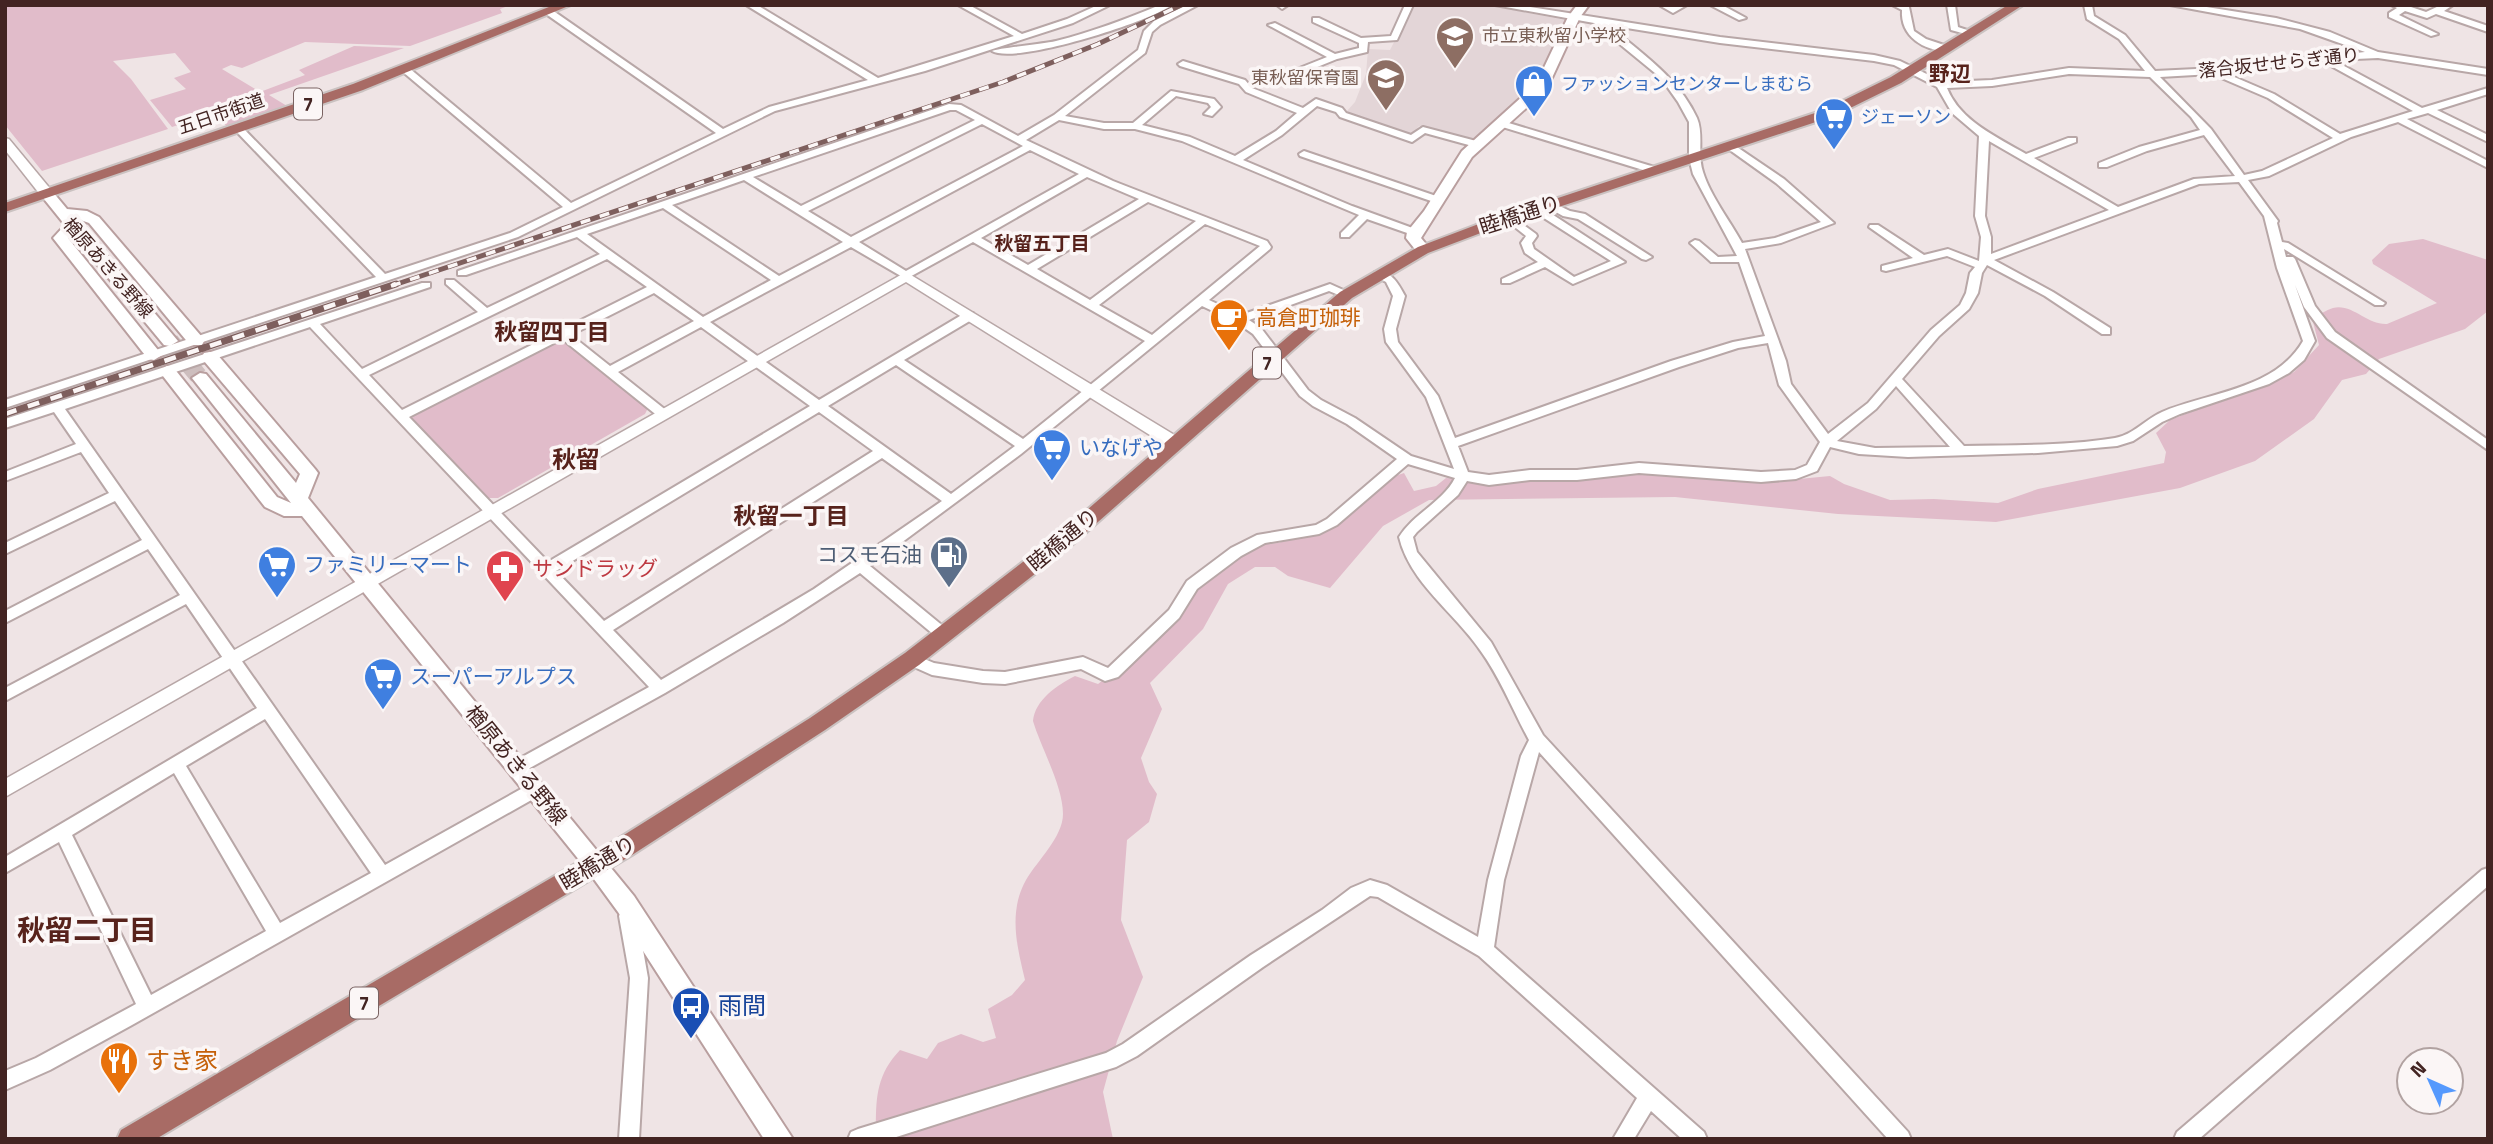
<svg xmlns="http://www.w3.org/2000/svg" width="2493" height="1144" font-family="'Titillium Web','Noto Sans JP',sans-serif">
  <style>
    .built { fill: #e3d5d7 }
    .green { fill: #e1bcca }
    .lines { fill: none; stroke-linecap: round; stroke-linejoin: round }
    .secondary-tunnel { stroke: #cdbebe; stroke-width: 18; stroke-dasharray: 18 9; stroke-linecap: butt }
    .minor-casing { stroke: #b8a7a7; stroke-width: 4 }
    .tertiary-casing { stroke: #b8a7a7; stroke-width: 3 }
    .secondary-casing { stroke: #b99f9f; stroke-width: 4 }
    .primary-casing { stroke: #cac2c1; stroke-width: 4 }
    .minor { fill: #fff; fill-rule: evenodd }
    .tertiary { fill: #fff; fill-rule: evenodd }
    .secondary { fill: #fff; fill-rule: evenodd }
    .primary { fill: #a86b65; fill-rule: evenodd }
    .rail-far1-casing { stroke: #7e5f5d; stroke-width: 5 }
    .rail-casing { stroke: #7e5f5d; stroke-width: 7 }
    .rail-far1 { stroke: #fbf6f6; stroke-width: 3.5; stroke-dasharray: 10; stroke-linecap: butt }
    .rail { stroke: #fbf6f6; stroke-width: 4.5; stroke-dasharray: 12; stroke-linecap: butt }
    .labels { text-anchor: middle; stroke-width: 7; stroke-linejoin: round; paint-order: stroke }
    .far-education-label { font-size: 18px; fill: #785e54; stroke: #fbf6f6; text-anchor: start }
    .far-street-label { font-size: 18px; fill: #432422; stroke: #fbf6f6 }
    .far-shop-label { font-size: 18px; fill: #366cbe; stroke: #fbf6f6; text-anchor: start }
    .shield { fill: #fbf6f6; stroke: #7a6362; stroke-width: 2 }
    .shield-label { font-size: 19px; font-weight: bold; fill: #432422 }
    .far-neighbourhood-label { font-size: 19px; font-weight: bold; fill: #57221b; stroke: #fbf6f6 }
    .far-quarter-label { font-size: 21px; font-weight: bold; fill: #57221b; stroke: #fbf6f6 }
    .street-label { font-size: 21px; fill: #432422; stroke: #fbf6f6 }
    .food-label { font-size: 21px; fill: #c56008; stroke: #fbf6f6; text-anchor: start }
    .shop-label { font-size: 21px; fill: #366cbe; stroke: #fbf6f6; text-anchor: start }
    .service-label { font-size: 21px; fill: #4e5e75; stroke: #fbf6f6; text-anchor: end }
    .health-label { font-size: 21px; fill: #be3a42; stroke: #fbf6f6; text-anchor: start }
    .neighbourhood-label { font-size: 23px; font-weight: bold; fill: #57221b; stroke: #fbf6f6 }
    .quarter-label { font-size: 24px; font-weight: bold; fill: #57221b; stroke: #fbf6f6 }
    .near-transit-label { font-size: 24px; fill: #164399; stroke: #fbf6f6; text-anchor: start }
    .near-food-label { font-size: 24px; fill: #c56008; stroke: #fbf6f6; text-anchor: start }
    .near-neighbourhood-label { font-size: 28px; font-weight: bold; fill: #57221b; stroke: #fbf6f6 }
  </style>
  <rect width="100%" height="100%" fill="#efe4e5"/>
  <path class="built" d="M1413,5H1487L1565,20L1540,76L1524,95L1475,138L1470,140L1419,126L1412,134L1407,135L1352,116L1347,111L1355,102L1366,74L1368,49L1390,50Z"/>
  <g class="green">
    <path d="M5,5H511L500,9L502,13L410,46L305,42L242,68L231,65L222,69L260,92L305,75L299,70L354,46L404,48L269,95L287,106L227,126L212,114L172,127L150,100L186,89L174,78L191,72L175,53L113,61L131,79L168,129L42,171L5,125Z"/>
    <path d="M2423,239L2488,260V311L2465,329L2379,359L2366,374L2342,380L2314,419L2255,461L2180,488L1996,522L1838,514L1675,497L1429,500L1383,526L1330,588L1288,576L1275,567H1255L1228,584L1203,629L1150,683L1162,709L1141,758L1149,782L1157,794L1149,822L1127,840L1121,920L1143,977L1117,1041L1103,1092L1113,1139H876C876,1103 874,1077 900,1050L927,1059L938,1043L961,1034L983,1042L996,1038L988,1009L1012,995L1025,980C1017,947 1008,912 1026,880C1037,861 1063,837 1063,814C1063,786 1041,748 1033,721C1035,700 1057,685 1075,676L1098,684L1162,634L1196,590L1250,545L1278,543L1332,527L1386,479L1404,473L1414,491L1436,486L1446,478L1509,483L1638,474L1777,481L1830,476L1844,484L1890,500L1934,499L1998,503L2038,489L2164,463L2166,452L2156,433L2170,420L2294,372L2319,345L2312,318C2319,315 2326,310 2333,308C2352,303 2367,325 2387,324L2437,303L2373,264L2372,260L2389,244Z"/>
    <path d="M555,341H564L648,408L645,414L498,498H487L411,420L415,412Z"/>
  </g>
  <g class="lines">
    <path class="secondary-tunnel" d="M170,341L200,378"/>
    <defs>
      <g id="minor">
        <path d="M746,5H757L878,78L1014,36L958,5H969L1022,34L1067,19L1098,5H1110L1073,23L925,71L775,111L518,237L5,408V400L376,277L235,130V126H241L385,274L510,233L563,207L403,72V68H409L571,203L716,133L546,14V10H552L723,129L769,107L868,80Z"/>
        <path d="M1160,5H1172C1149,22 1015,65 992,51C998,48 1044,44 1056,41C1092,32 1126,19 1160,5Z"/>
        <path d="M1187,5H1198L1160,25L1152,32L1145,53L1065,116L1104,123H1133L1171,91L1214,99L1221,107L1212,116L1204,114L1211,107L1208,103L1176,96L1142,125L1190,137L1235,156L1276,131L1297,113L1246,92L1239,84L1180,66L1178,64L1183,61L1245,80L1252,88L1303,108L1316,99L1342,108L1346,113L1411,135L1423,127L1480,142L1481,144L1476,147L1425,133L1412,142L1340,117L1336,112L1317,106L1282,135L1243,160L1352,206L1418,230V234H1410L1367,219L1349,237H1341V233L1359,215L1182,141L1135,129H1104L1059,120L1026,140L1113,181L1267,241L1271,247L1270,249L1209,300L1241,315L1330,284L1350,293L1352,295L1346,298L1329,291L1249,320L1261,328L1308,390L1321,400L1355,418L1411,456L1454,469L1426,397L1386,342L1384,329L1393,296L1386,282L1375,276V272C1391,270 1398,283 1405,296L1396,329L1398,342L1438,396L1455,438L1671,361L1733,342L1765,336L1739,262H1711L1690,243L1695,240L1699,241L1718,257L1737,256L1693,174L1689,158V122L1678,102L1661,78L1594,23L1495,5H1517L1720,37L1874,55L1900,61L1943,82L1992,80L2069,68L2145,71L2119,39L2087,19L2084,5H2092L2094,16L2125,35L2155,71L2217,68L2365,52L2300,29L2170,5H2194L2276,18L2330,32L2378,52L2488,69V75L2378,58L2333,60L2422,108L2488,88V94L2437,110L2488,135V142L2428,113L2407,119L2488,161V168L2398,122L2351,137L2269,176L2248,180L2278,221L2277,223L2282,242L2288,243L2385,303L2383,305H2375L2284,249L2286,257H2293L2295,259L2315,306L2335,332L2488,440V450L2327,338L2304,307L2295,285L2315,341L2304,360L2289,373L2269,384L2180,414L2162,422L2133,441L2117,446L2038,453L1908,457L1859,454L1830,447L1817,471L1796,479L1761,482L1639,473L1577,480H1530L1489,485L1467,481L1458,495L1417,532L1413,537L1417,552L1491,642L1543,735L1908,1132L1911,1139H1888L1539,752L1504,880L1494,947L1704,1132L1707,1139H1682L1651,1111L1634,1139H1613L1637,1098L1479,956L1378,897L1370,896L1263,967L1137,1056L1116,1067L890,1139H848L851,1132L858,1129L1106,1053L1123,1044L1251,955L1322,910L1351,888L1370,880L1387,885L1478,937L1488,880L1521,756L1529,740C1513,711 1500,677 1480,650C1454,612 1410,583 1399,537C1414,513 1443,502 1455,478L1408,464L1337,525L1319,534L1265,543L1241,556L1197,589L1179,618L1118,677L1105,681L1081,669L1005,684L983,683L932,675L905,663L903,659L905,655L910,653L934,663L983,671L1005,672L1083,657L1108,668L1169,610L1187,581L1231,548L1257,535L1316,525L1327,519L1397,459L1347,424L1313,406L1300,396L1253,334L1236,322L1202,306L1021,454L870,566L949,631L951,635L949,639H939L860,573L783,623L665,693L519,774L513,772L511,767L513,762L649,687L310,327L65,409L385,865L530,784L536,782L542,784L544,789L542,794L132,1025L50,1070L5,1090V1071L36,1058L136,1004L59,842L5,873V857L257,708L186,604L5,701V688L180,595L148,549L5,623V611L142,540L115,501L5,554V543L109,493L81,452L5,481V472L76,444L54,412L5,428V419L422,283H430V287L320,324L362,369L478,312L446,284V280H454L487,308L600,254L577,237L466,275H458V271L949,104L961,105L1018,136L1054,115L1138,50L1144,31L1154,21ZM1608,25L1720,43L1874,61L1894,65L1937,87L1952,113L1979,136L1975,216L1981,237L1979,261L1948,249L1924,255L1878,225H1870L1869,227L1913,258L1882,266V270L1886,271L1947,256L1975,267L1970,273L1966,293L1960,305L1931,330L1868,403L1828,434L1791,384L1786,361L1745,249L1781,243L1834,223L1784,179L1731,143L1727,144V148L1776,183L1821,222L1775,238L1742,243C1730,221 1710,195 1703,172C1697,155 1704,134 1697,118C1678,77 1641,53 1608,25ZM2322,61L2413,111L2340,134L2274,94L2225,73ZM2069,74L2150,77L2191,117L2200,130L2139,147L2099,163V167H2107L2147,151L2204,135L2235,176L2194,179L2118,207L2034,158L2076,142V138H2068L2026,154C1997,137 1960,121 1947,88L1992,86ZM2212,74L2268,98L2333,138L2262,171L2244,175L2211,129L2160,77ZM950,110H956L975,120L801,206L753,177ZM982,124L1023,146L851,237L808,211ZM1989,141L2109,210L1991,254V237L1985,216ZM1030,150L1079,174L906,271L859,242ZM1087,177L1139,199L1028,265L981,238ZM744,180L843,242L779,276L672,205ZM2239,182L2264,216L2277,268L2303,341C2275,390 2209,392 2162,412C2146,419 2133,435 2115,438C2066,446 2014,445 1964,446L1902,379L1939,336L1969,309L1978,293L1982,273L1987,265L2045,296L2102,334H2110V328L2053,292L1994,260L2199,184ZM1148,202L1196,221L1090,300L1037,269ZM663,208L771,280L703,317L587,234ZM1205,224L1260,246L1152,335L1099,305ZM973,242L1145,341L1023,439L904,360L973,319V313H965L819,400L710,322L851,247L906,279ZM607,259L647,287L402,410L369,375ZM654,293L694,321L610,366L571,335ZM701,327L810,406L548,562L409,417L562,339L659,417H667L669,414L667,411L618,372ZM1768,343L1779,385L1820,442L1807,465L1795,470L1761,472L1639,463L1577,470H1530L1489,475L1468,472L1458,446L1679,367L1738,348ZM896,365L1015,446L951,494L828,406ZM1896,386L1950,447L1875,448L1837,441L1876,409ZM819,412L873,451L604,621L556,571ZM882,458L942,501L814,589L661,680L613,630ZM265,719L371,873L280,923L186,766ZM174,773L266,931L151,995L72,835Z"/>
        <path d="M1288,5L1282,9L1278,6V5Z"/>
        <path d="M1405,5H1413L1397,40L1368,42L1367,52L1337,59L1295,76L1290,73L1292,71L1327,57L1268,25L1275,23L1335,54L1359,48V43L1313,22V18H1319L1361,38L1391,36Z"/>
        <path d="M1659,5H1687L1673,13Z"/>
        <path d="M1710,5H1722L1746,18L1739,20Z"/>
        <path d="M1892,5L1909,7L1914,31L1926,39L1950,47V51C1925,52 1900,37 1902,10Z"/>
        <path d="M1947,5H1955L1958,27L1973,32V36L1951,30Z"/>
        <path d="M2391,5H2405L2426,12L2441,5H2453L2444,11L2488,26V32L2436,14L2427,18L2405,11L2399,15L2438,34L2431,36L2389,17V13L2397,8Z"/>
        <path d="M1499,120L1661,169L1662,171L1653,173L1496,125L1494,123Z"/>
        <path d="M1304,151L1442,198L1443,200L1442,202H1434L1300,156L1299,154Z"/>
        <path d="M1551,202L1570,211L1585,214L1652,257L1646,260L1642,259L1578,219L1563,216L1547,207L1546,205Z"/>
        <path d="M1537,206L1541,207L1625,262L1573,284L1545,267L1510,283H1502V279L1538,262L1525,253L1521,243L1526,236L1506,220V216L1510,215L1536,234L1537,236L1532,243L1534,249L1574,277L1611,261L1533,211L1532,209Z"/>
        <path d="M2488,868V886L2199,1139H2174L2177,1132L2482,870Z"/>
        <path d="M628,908L634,910L637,916L648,978L639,1139H619L630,978L619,916L622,910Z"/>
      </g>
      <g id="tertiary">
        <path d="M5,138L9,139L52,191V197H42L5,150Z"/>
        <path d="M906,272L1181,439L1183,443L1181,447H1169L906,282L5,797V779Z"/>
      </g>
      <g id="secondary">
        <path d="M1577,5H1589L1580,17L1551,80L1535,100L1472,157L1421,238L1431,250L1423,255L1418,253L1406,238L1407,232L1424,211L1462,151L1525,94L1540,76L1568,17Z"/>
        <path d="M47,190L52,191L67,209L87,211L99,217L202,337L204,341L202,345H190L89,223L75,218L178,341L170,346L164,345L72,234L68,238L162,355L154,360L148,359L53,238L65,225L40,194Z"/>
        <path d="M210,352L216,353L315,469L318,473L308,498L634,896L793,1139H764L618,912L588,871L302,516H284L265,507L159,371L167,366L173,367L277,497L291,503L192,378L200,373L206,374L296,483L300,474L204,361L202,357L204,353Z"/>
      </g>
      <g id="primary">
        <path d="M554,5H571L363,90L5,212V203L353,84Z"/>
        <path d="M2008,5H2023L1901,83L1834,116L1486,231L1428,253L1352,298L1073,544L919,665L825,730L632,855L156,1139H117L121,1130L616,840L810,718L905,653L1059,534L1340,292L1418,247L1476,225L1824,110L1891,77Z"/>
      </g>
    </defs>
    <use href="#minor" class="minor-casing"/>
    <use href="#tertiary" class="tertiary-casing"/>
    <use href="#secondary" class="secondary-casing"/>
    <use href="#primary" class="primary-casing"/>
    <use href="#minor" class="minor"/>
    <use href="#tertiary" class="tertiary"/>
    <use href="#secondary" class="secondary"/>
    <use href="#primary" class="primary"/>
    <defs>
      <path id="rail-far1" d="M391,286L1003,82L1098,44L1181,5"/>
      <path id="rail" d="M5,414L396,284"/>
    </defs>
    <use href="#rail-far1" class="rail-far1-casing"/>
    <use href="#rail" class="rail-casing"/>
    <use href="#rail-far1" class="rail-far1"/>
    <use href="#rail" class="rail"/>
  </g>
  <defs>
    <symbol id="school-pin" viewBox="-11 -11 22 30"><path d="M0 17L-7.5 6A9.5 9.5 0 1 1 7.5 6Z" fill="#8d6e63" stroke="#fbf6f6"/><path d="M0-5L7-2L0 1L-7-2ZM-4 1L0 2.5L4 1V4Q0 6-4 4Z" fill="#fff"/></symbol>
    <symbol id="shop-pin" viewBox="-11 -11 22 30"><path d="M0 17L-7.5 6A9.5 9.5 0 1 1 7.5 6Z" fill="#3f7fe0" stroke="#fbf6f6"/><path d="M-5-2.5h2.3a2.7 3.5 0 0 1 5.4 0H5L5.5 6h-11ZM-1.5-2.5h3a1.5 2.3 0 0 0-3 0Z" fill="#fff"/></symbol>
    <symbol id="supermarket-pin" viewBox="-11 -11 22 30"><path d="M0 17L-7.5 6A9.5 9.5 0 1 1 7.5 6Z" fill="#3f7fe0" stroke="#fbf6f6"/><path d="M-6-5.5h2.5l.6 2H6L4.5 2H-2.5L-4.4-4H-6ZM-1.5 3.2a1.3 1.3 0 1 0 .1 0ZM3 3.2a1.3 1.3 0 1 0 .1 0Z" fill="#fff"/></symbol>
    <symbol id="cafe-pin" viewBox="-11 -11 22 30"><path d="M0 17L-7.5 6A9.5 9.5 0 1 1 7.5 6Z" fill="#e8710a" stroke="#fbf6f6"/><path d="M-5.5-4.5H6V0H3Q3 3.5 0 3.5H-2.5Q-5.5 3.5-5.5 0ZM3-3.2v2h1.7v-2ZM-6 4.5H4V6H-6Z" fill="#fff"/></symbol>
    <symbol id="fuel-pin" viewBox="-11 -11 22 30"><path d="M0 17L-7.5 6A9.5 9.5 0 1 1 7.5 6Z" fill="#5c6f8a" stroke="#fbf6f6"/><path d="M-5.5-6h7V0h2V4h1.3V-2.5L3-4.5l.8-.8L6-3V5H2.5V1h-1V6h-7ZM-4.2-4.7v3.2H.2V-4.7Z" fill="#fff"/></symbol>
    <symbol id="pharmacy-pin" viewBox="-11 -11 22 30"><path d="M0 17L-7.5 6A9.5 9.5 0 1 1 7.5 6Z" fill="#e0444e" stroke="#fbf6f6"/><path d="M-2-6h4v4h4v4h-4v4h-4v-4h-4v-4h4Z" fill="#fff"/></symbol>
    <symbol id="bus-pin" viewBox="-11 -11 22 30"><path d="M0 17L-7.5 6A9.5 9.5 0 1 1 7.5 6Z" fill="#1a4fb4" stroke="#fbf6f6"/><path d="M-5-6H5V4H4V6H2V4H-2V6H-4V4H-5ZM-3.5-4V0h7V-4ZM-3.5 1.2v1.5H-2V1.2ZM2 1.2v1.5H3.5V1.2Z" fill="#fff"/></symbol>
    <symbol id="restaurant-pin" viewBox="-11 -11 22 30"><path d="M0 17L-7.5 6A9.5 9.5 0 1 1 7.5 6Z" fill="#e8710a" stroke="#fbf6f6"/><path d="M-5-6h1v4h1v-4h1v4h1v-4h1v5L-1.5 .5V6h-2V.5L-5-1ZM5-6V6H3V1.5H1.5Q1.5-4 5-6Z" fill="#fff"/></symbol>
  </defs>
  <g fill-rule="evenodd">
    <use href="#school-pin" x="1433" y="14" width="44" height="60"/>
    <use href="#school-pin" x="1364" y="56" width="44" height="60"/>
    <use href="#shop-pin" x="1512" y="62" width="44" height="60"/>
    <use href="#supermarket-pin" x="1812" y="95" width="44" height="60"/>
    <use href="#cafe-pin" x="1207" y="296" width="44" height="60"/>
    <use href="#supermarket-pin" x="1030" y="426" width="44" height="60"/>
    <use href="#fuel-pin" x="927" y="533" width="44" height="60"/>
    <use href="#supermarket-pin" x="255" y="543" width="44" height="60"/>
    <use href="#pharmacy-pin" x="483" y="547" width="44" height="60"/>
    <use href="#supermarket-pin" x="361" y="655" width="44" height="60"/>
    <use href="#bus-pin" x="669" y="984" width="44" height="60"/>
    <use href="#restaurant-pin" x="97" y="1039" width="44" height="60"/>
  </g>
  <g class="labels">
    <g class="far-education-label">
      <text x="1482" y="42">市立東秋留小学校</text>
      <text x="1359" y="84" text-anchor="end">東秋留保育園</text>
    </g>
    <g class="far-street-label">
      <text transform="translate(2279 63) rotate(-6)" y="6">落合坂せせらぎ通り</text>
      <text transform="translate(221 114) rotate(-19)" y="6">五日市街道</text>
      <text transform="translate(108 268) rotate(49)" y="6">楢原あきる野線</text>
    </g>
    <g class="far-shop-label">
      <text x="1561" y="90">ファッションセンターしまむら</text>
      <text x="1861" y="123">ジェーソン</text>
    </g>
    <g class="shield">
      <rect x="294" y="88.5" width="28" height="31" rx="5"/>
      <rect x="1253" y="347.5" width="28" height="31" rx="5"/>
      <rect x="350" y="987.5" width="28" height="31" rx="5"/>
    </g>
    <g class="shield-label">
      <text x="308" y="111">7</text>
      <text x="1267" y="370">7</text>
      <text x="364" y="1010">7</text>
    </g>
    <g class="far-neighbourhood-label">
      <text x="1042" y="250">秋留五丁目</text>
    </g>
    <g class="far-quarter-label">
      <text x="1950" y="81">野辺</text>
    </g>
    <g class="street-label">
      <text transform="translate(1520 215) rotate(-18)" y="7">睦橋通り</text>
      <text transform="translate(1063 540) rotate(-40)" y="7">睦橋通り</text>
      <text transform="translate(516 765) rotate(51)" y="7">楢原あきる野線</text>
      <text transform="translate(598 863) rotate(-31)" y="7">睦橋通り</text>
    </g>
    <g class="food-label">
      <text x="1256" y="325">高倉町珈琲</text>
    </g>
    <g class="shop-label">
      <text x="1079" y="455">いなげや</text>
      <text x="304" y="572">ファミリーマート</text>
      <text x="410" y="684">スーパーアルプス</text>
    </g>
    <g class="service-label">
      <text x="922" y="562">コスモ石油</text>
    </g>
    <g class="health-label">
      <text x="532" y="576">サンドラッグ</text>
    </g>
    <g class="neighbourhood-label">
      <text x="552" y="340">秋留四丁目</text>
      <text x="791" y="524">秋留一丁目</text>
    </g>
    <g class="quarter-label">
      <text x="576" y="468">秋留</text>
    </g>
    <g class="near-transit-label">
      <text x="718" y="1014">雨間</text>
    </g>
    <g class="near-food-label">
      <text x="146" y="1069">すき家</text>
    </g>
    <g class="near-neighbourhood-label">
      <text x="87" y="940">秋留二丁目</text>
    </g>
  </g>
  <rect width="2493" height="1144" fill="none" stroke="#432422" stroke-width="14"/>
  <g transform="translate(2430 1081) rotate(315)"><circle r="33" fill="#fbf6f6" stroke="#b1a2a1" stroke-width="2"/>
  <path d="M0-5L12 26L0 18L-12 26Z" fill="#5599fd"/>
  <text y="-10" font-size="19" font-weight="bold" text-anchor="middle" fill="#432422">N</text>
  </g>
</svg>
